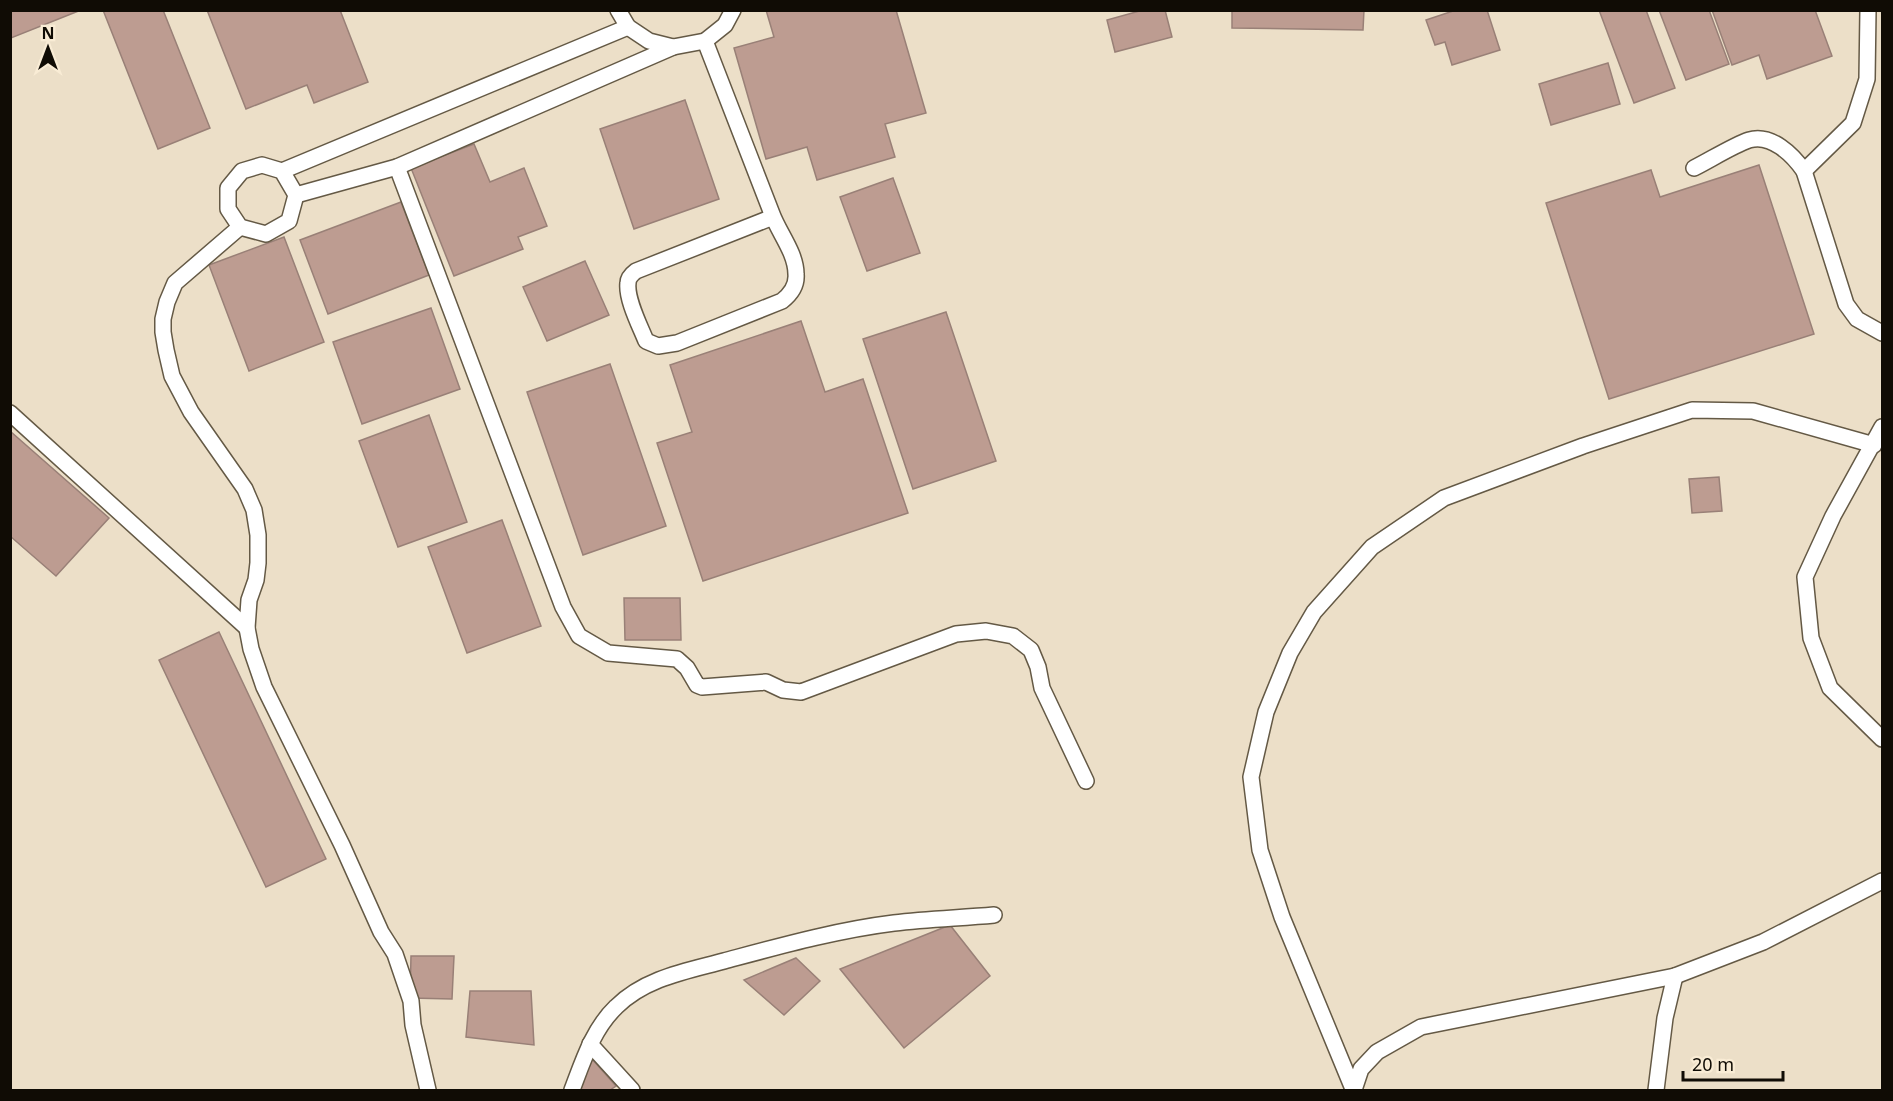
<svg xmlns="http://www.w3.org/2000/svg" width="1893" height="1101" font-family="'Noto Sans',sans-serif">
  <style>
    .building { fill: #bd9c91; stroke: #998077; stroke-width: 1.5 }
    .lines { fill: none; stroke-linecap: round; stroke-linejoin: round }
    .service-casing { stroke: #645945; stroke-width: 18 }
    .service { stroke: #fff; stroke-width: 15 }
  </style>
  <rect width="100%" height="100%" fill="#ecdfc8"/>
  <g class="building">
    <path d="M10,10H81L11,38Z"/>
    <path d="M103,10H163L210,128L158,149Z"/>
    <path d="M207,10H340L368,82L314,103L307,85L246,109Z"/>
    <path d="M766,10H896L926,113L885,124L895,157L817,180L807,147L766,159L734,48L774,37Z"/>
    <path d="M1143,10H1165L1172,37L1115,52L1107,20Z"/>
    <path d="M1232,10H1364L1363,30L1232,28Z"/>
    <path d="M1456,10H1487L1500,50L1452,65L1445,42L1435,45L1426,20Z"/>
    <path d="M1599,10H1646L1675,88L1634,103Z"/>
    <path d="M1659,10H1709L1729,64L1686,80Z"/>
    <path d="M1712,10H1815L1832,56L1767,79L1759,55L1732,65Z"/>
    <path d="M1608,63L1620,104L1551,125L1539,84Z"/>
    <path d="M685,100L719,199L634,229L600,129Z"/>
    <path d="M474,144L490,182L524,168L547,226L518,237L523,249L454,276L411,168Z"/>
    <path d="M1759,165L1814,334L1609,399L1546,203L1651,170L1660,197Z"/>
    <path d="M893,178L920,253L867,271L840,197Z"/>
    <path d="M401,202L429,275L328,314L300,240Z"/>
    <path d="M284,237L324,342L249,371L209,265Z"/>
    <path d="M585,261L609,315L547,341L523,287Z"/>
    <path d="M431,308L460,389L362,424L333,342Z"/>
    <path d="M946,312L996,461L913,489L863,339Z"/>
    <path d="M801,321L825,392L863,379L908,513L703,581L657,443L692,432L670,365Z"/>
    <path d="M610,364L666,526L583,555L527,392Z"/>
    <path d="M429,415L467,522L398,547L359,441Z"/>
    <path d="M10,431L109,518L56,576L10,536Z"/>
    <path d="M1719,477L1722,511L1692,513L1689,479Z"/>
    <path d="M502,520L541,626L467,653L428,547Z"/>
    <path d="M624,598H680L681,640H625Z"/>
    <path d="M219,632L326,859L266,887L159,660Z"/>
    <path d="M950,925L990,976L904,1048L840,969Z"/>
    <path d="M411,956H454L452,999L410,998Z"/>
    <path d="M796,958L820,981L784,1015L744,980Z"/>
    <path d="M470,991H531L534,1045L466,1037Z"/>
    <path d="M592,1059L616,1086L610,1090H572Z"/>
  </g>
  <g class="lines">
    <defs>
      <g id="service">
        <path d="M618,10L628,27L649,41L673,47L705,41L725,25L733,10"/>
        <path d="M705,41C727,98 749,156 772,214C779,233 796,253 796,274C797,285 791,294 782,301L677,343L658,346L646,341C640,326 626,299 628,283C628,278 632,274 636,271L773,217"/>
        <path d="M262,165L282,171L296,195L289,221L266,234L240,227L228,209V188L242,171Z"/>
        <path d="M397,167L563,607L579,636L608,653L677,659L687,668L697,685L702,687L766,682L783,690L801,692L956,634L986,631L1013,636L1031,650L1038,667L1042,688L1086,781"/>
        <path d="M1694,168C1710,160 1734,145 1749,140C1771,133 1793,155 1804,171L1846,304L1857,319L1882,333"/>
        <path d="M282,171L628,27"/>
        <path d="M1804,171L1853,123L1867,79L1868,10"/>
        <path d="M296,195L397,167L673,47"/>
        <path d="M240,227L175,283L167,302L163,319V332L166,350L172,376L191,412L245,489L254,510L258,535V563L256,580L249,600L247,628L251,649L264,687L342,845L381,932L395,954L411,1001L413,1025L428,1090"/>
        <path d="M10,413L247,628"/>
        <path d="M1882,427L1833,516L1805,577L1811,638L1830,688L1882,739"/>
        <path d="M590,1044L632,1090"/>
        <path d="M1353,1089L1282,917L1260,850L1251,777L1266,712L1290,653L1314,612L1372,547L1444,498L1583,446L1692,410L1753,411L1874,445"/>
        <path d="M572,1090C583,1061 593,1029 616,1007C645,978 687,971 724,961C780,946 837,930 894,923C927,919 961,918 994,915"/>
        <path d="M1354,1090L1361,1069L1377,1052L1421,1027L1675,976L1763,942L1882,881"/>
        <path d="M1656,1090L1665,1018L1675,976"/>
      </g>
    </defs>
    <use href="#service" class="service-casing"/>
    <use href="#service" class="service"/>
  </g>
  <rect width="1893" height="1101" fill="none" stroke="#100c05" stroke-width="24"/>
  <g transform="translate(48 48)" stroke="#f9ecd5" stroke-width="4.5" paint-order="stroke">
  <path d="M0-4.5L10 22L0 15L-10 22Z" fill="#100c05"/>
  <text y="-9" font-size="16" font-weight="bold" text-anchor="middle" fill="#100c05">N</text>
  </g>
  <path d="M1683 1071v9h100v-9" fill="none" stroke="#100c05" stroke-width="3"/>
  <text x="1692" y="1071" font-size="18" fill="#100c05" stroke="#f9ecd5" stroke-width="4.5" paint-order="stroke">20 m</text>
</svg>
